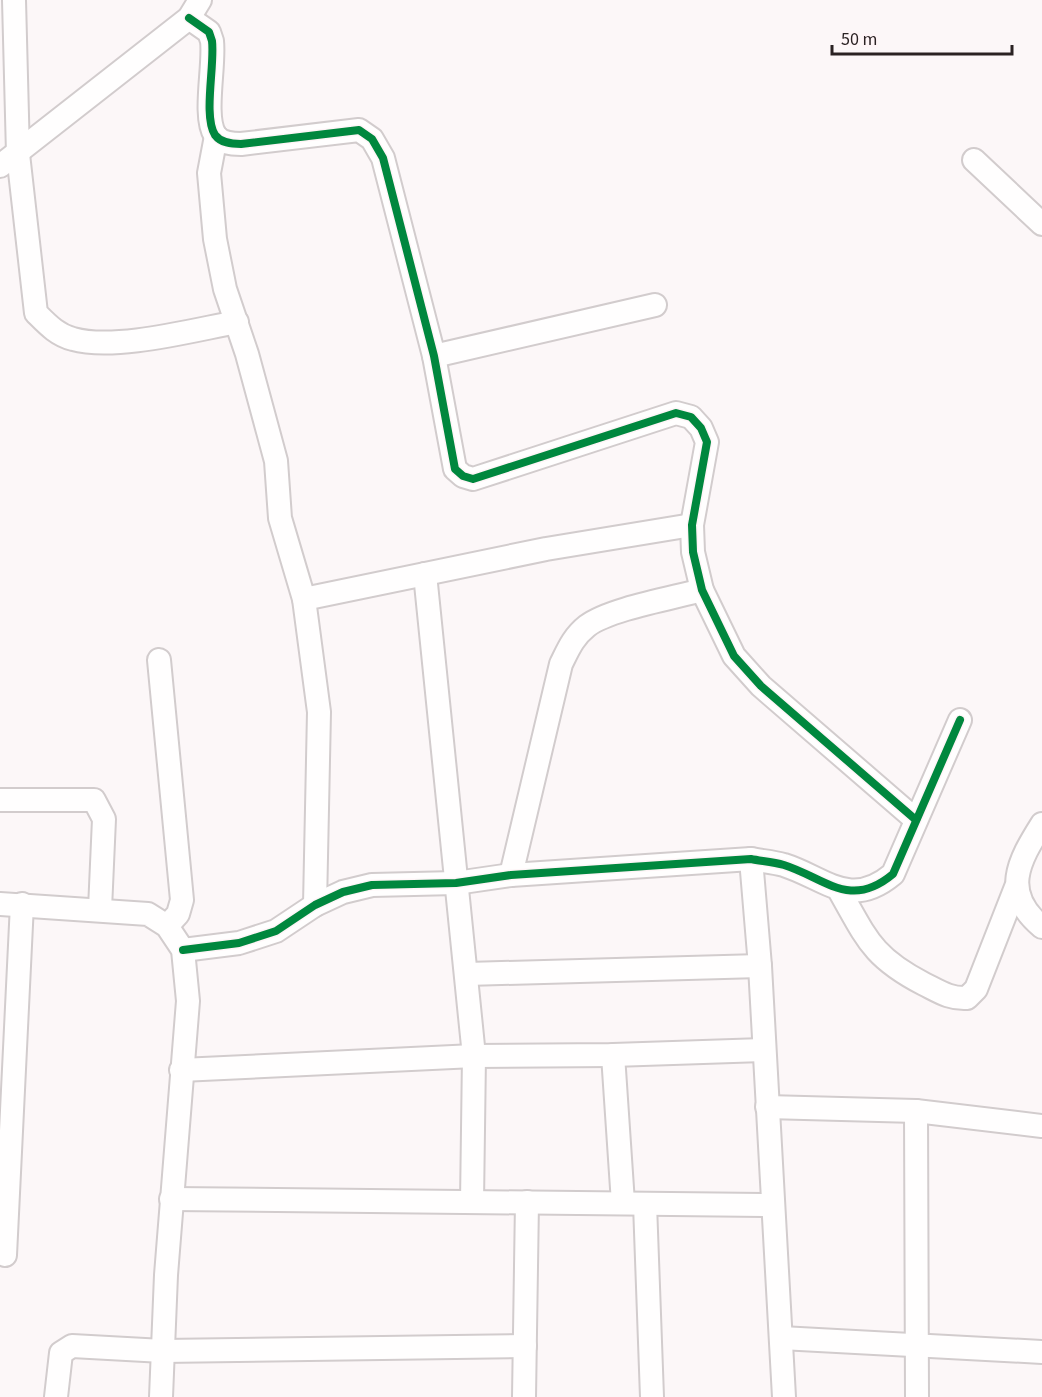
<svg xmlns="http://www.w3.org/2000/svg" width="1042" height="1397" font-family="'Source Sans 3',sans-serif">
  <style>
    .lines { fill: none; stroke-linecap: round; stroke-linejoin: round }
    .minor-casing { stroke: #d2cccd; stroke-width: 26 }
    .minor { stroke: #fffefe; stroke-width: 22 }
    .cycleway-casing { stroke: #fef5f7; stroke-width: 11 }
    .cycleway { stroke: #00873e; stroke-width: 8 }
  </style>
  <rect width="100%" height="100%" fill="#fcf7f8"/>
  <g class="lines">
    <defs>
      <g id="minor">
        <path d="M14,0L18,154L36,313C47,324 57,335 73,339C115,351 193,330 237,322"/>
        <path d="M189,18L209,32L212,41C215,65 203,116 215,135C221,143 231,144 241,144L359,130L372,139L383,158L434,356L455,469L463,476L473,479L676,413L691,417L701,428L707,442L692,525L693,552L702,590L734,656L761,686L916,820"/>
        <path d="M216,136L209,173L215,239L225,289L247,354L276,461L280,518L304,599L319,712L315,905"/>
        <path d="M974,160L1042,224"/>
        <path d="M0,166L189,18L200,0"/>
        <path d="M434,356L655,305"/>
        <path d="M425,574L474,1056L472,1202"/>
        <path d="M304,599L546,549L692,525"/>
        <path d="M159,660L182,900L178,914L167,926"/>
        <path d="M0,800H94L104,819L100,909"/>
        <path d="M1042,824C1018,862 1001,893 1042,927"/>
        <path d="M751,859L760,966L784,1397"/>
        <path d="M511,875L561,664C568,650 573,637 587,626C609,609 673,598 702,590"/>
        <path d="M839,890C867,939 872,957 924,984C940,992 950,999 967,998L976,989L1016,887"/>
        <path d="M0,904L148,914L167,926L183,950L188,1001L166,1275L161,1397"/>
        <path d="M183,950L239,943L276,931L315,905L343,892L372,885L456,883L511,875L751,859C761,861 773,862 784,865C825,878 850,910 893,874L960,720"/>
        <path d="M467,974L760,966"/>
        <path d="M613,1055L623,1203"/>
        <path d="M181,1070L474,1056L613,1055L763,1050"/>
        <path d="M767,1107L916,1111L1042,1126"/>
        <path d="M916,1111L917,1397"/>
        <path d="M171,1199L773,1205"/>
        <path d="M645,1204L652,1397"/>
        <path d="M5,1255L22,904"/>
        <path d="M781,1338L1042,1352"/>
        <path d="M56,1397L61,1353L72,1346L163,1351L525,1346"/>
        <path d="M524,1397L527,1202"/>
      </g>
    </defs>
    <use href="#minor" class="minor-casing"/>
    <use href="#minor" class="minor"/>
    <defs>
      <g id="cycleway">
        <path d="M189,18L209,32L212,41C215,65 203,116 215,135C221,143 231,144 241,144L359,130L372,139L383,158L434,356L455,469L463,476L473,479L676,413L691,417L701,428L707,442L692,525L693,552L702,590L734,656L761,686L916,820"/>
        <path d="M183,950L239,943L276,931L315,905L343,892L372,885L456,883L511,875L751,859C761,861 773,862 784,865C825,878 850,910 893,874L960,720"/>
      </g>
    </defs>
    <use href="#cycleway" class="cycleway-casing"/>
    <use href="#cycleway" class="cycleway"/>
  </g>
  <path d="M832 45v9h180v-9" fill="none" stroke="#2a2223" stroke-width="3"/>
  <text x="841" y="45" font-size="18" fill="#2a2223" stroke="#fef5f7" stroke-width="4.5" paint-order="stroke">50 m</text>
</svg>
